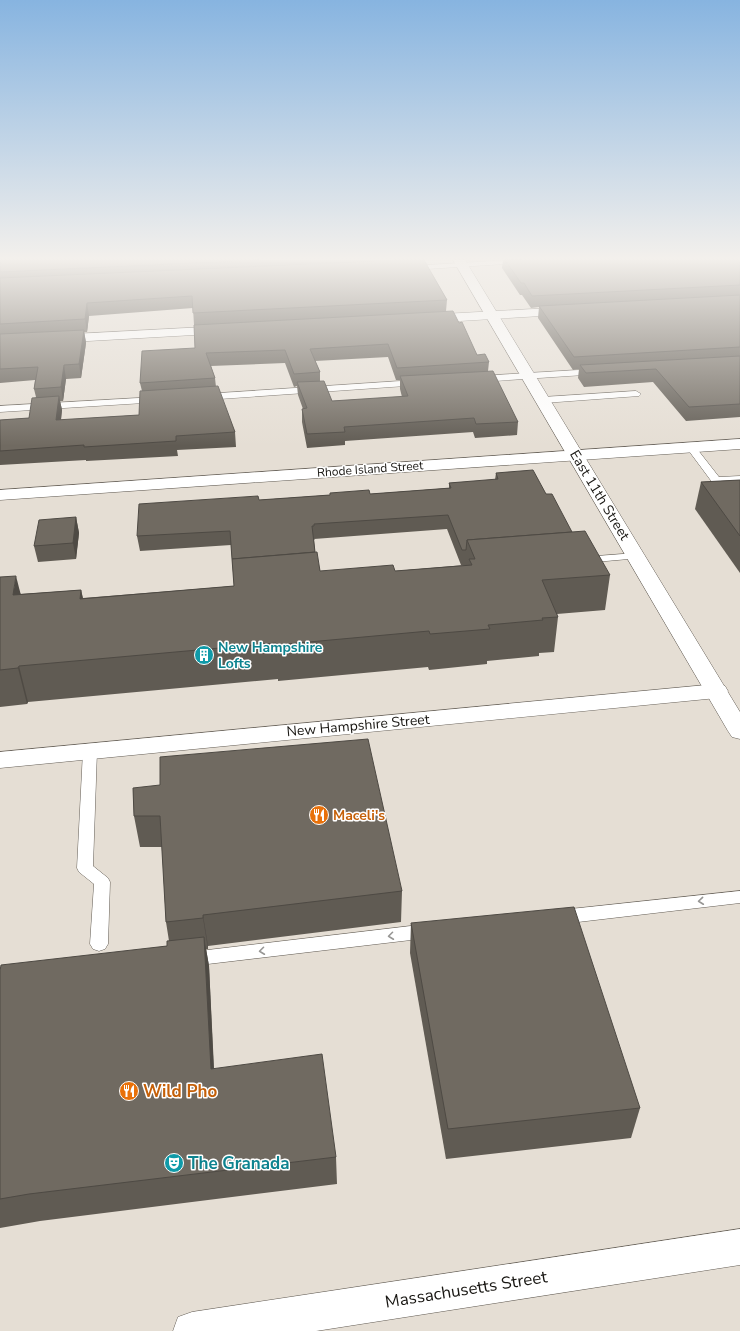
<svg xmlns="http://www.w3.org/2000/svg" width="740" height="1331" font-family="'Nunito Sans',sans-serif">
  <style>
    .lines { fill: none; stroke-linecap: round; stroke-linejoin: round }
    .service-casing { stroke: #645e56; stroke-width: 1 }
    .minor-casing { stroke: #645e56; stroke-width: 1 }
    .tertiary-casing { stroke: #645e56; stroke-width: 1 }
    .secondary-casing { stroke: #645e56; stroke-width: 1 }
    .service { fill: #fff; fill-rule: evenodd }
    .minor { fill: #fff; fill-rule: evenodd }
    .tertiary { fill: #fff; fill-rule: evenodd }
    .secondary { fill: #fff; fill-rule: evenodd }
    .wall { fill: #605b53; fill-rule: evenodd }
    .shaded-wall { fill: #4e4a44 }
    .building { fill: #706a61; stroke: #4e4a44 }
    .oneway { stroke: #979694 }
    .labels { text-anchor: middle; stroke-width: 3; stroke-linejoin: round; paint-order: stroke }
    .far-street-label { font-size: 12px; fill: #181612; stroke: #fff }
    .street-label { font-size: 14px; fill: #181612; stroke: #fff }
    .culture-label { font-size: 14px; font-weight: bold; fill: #0d838f; stroke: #fff; text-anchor: start }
    .food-label { font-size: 14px; font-weight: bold; fill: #c56008; stroke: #fff; text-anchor: start }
    .near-food-label { font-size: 17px; font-weight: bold; fill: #c56008; stroke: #fff; text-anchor: start }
    .near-culture-label { font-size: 17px; font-weight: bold; fill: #0d838f; stroke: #fff; text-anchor: start }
    .near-street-label { font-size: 17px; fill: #181612; stroke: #fff }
  </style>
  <rect width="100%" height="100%" fill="#e5ded4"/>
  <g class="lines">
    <defs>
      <g id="service">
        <path d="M509,260H523L524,261L520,263L411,270L407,268L411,266Z"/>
        <path d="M596,369L600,372L599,374L480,382L476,379L480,376Z"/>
        <path d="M417,380L421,383L420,385L205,400L200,397L205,394Z"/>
        <path d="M636,391L641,394L639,396L544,403L539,400L544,397Z"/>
        <path d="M157,397L162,400L160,402L0,412V406Z"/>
        <path d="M691,444L694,445L719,477L740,476V482H712L686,447Z"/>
        <path d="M636,553L640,554L642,556L640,558L584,563L580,562L578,560L580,558L584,557Z"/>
        <path d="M90,746L95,748L97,751L93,866L108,878L110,882L108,944L105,949L99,951L93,949L90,944L94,884L79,872L77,868L83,751L85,748Z"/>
        <path d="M740,891V903L561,924L555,922L553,917L555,912L561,910Z"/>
        <path d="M428,924L434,926L436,931L434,936L428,938L191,966L185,964L182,959L185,954L191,952Z"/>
      </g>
      <path id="minor" d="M740,439V449L0,500V490Z"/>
      <g id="tertiary">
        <path d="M569,307L574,308L576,311L574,314L426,323L421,322L419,319L421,316L426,315Z"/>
        <path d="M224,326L229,327L231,330L229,333L0,346V338Z"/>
        <path d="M717,684L725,686L728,691L725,696L717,698L0,768V752Z"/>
        <path d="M740,1229V1265L316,1331H173L178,1317L192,1312Z"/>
      </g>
      <path id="secondary" d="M453,260H465L740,712V739L732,737L728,731Z"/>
    </defs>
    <use href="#service" class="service-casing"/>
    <use href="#minor" class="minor-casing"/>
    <use href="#tertiary" class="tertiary-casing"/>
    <use href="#secondary" class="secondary-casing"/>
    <use href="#service" class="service"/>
    <use href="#minor" class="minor"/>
    <use href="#tertiary" class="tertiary"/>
    <use href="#secondary" class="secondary"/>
  </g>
  <g class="wall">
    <path d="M0,260H424L447,300L446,311L477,355L489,362L488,371L518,422L517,435L475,438L473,432L345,441V445L307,448L302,422V409H303L298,395L297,386L294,387L285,363L211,366L215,378L216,387L235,432L236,447L177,450L178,456L86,461V460L0,465V420L29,418L36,397L34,389L35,380L0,383ZM193,308L194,325L195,348L140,383L142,391L139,415L61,420L62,410L60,401H63L66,379L81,378L86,343L84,332H87L89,316ZM388,357L396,380H400V389L402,397L332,401L320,381V372L315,361Z"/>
    <path d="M503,260H740V417L686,421L653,382L584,387L578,378L579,369L573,370L538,318L539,307L531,308L522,295H520L502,268Z"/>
    <path d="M496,473L546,494L572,532L610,575L605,610L557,614L558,617L554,652L539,653V656L487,661V664L429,670L428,667L278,681V679L28,702L27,704L0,707V577L21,594L81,590L83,598L234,586L231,545L140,551L137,536L259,500L330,495V493L370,494L449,488V483L495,480ZM447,529L461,565H465L395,571H320L315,552L314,540H315L314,539Z"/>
    <path d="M740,480V573L695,509L701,482Z"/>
    <path d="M76,517L79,533L76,559L38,562L34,546Z"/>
    <path d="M133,788L402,891L401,922L208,946V949H206L209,966L214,1068L336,1157L337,1184L40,1221L0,1228V971L167,946L169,941L166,922L162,847H140L134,816Z"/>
    <path d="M411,923L640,1108L631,1138L446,1159L410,953Z"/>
  </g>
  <g class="shaded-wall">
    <path d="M87,303L89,316L87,332L85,319Z"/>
    <path d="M84,330L86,343L81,378L79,364Z"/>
    <path d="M64,365L66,379L63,401L61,387Z"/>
    <path d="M59,396L62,410L59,435L56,420Z"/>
    <path d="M76,517L79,533L76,559L73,543Z"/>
    <path d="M16,576L25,611L13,595Z"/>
    <path d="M81,590L88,624L80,599Z"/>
    <path d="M19,666L28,702L27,704L18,668Z"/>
    <path d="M203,915L208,946V949L203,918Z"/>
    <path d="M204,937L209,966L215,1097L211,1069Z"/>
  </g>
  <g class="building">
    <path d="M0,260H259L0,272Z"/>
    <path d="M399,260H424L447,300L193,313L192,296L87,303L85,319L0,324V278Z"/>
    <path d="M505,260H740V285L532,296L524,283H521Z"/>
    <path d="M740,295V347L574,357L539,306Z"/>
    <path d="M453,311L459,323L462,322L477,355L485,354L489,362L397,368L388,344L310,349L320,372L294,374L285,350L206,353L215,378L140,383L142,351L195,348L194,325Z"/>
    <path d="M84,330L79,364L64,365L61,387L34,389L38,367L0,369V334Z"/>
    <path d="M740,356V404L689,407L656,369L586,373L580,365Z"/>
    <path d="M493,371L518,422L476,424L474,418L344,427L345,432L307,434L302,409L307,408L297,382L324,381L332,401L408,396L400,376Z"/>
    <path d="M218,386L235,432L176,436V441L84,447V445L0,451V420L29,418L32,398L59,396L56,420L139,415L140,391Z"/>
    <path d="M533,470L546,494H552L572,532L467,540L466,550H462L448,515L314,524V526H312L315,552L232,559L230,531L137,536L139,504L258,496L259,500L330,495V493L369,490L370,494L451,488L449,483L498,479L496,473Z"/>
    <path d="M740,480V536L701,482Z"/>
    <path d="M76,517L73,543L34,546L39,520Z"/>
    <path d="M585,531L610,575L542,580L558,617L542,618L543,620L488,625L490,629L430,634L429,631L276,645V643L19,666L18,668L0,670V577L16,576L13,595L81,590L80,599L234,586L232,559L317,552L320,571L393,565L395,571L472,565L469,559H475L467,540Z"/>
    <path d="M368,739L402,891L203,915V918L166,922L160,816H134L133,788L160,785V757Z"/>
    <path d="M574,907L640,1108L448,1129L411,923Z"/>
    <path d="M204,937L211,1069L322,1054L336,1157L29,1194L0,1199V971L1,965L167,946V941Z"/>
  </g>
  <defs><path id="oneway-chevron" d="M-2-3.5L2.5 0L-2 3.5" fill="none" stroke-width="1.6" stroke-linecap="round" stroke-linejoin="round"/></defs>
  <g class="oneway">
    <use href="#oneway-chevron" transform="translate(701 901) rotate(174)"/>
    <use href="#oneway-chevron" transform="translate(391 936) rotate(173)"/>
    <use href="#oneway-chevron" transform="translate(262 951) rotate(173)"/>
  </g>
  <linearGradient id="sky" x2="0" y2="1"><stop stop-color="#87b4e0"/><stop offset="0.58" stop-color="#f3f0ec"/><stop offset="1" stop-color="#f3f0ec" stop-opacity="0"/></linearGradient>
  <rect width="740" height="446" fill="url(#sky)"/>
  <defs>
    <symbol id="building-disc" viewBox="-11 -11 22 22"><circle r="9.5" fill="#0f9aa8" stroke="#fff"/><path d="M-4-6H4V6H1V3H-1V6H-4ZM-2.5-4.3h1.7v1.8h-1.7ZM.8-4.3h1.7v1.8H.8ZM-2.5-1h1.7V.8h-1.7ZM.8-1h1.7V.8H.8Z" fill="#fff"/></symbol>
    <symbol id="restaurant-disc" viewBox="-11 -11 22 22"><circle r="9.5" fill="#e8710a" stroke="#fff"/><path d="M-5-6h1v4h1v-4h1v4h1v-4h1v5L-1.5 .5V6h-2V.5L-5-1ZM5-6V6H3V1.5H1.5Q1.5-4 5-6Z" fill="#fff"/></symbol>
    <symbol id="theatre-disc" viewBox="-11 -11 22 22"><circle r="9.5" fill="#0f9aa8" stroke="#fff"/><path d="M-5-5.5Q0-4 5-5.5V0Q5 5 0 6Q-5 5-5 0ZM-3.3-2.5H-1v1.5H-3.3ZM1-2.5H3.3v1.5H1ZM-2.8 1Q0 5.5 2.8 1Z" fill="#fff"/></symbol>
  </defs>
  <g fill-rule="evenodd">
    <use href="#building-disc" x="193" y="644" width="22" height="22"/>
    <use href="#restaurant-disc" x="308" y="804" width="22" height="22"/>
    <use href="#restaurant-disc" x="118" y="1080" width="22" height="22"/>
    <use href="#theatre-disc" x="163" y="1152" width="22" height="22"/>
  </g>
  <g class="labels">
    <g class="far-street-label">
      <text transform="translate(370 469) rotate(-4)" y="4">Rhode Island Street</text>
    </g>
    <g class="street-label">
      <text transform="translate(600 495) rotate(59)" y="5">East 11th Street</text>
      <text transform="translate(358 725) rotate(-5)" y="5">New Hampshire Street</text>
    </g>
    <g class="culture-label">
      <text x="218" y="652">New Hampshire<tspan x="218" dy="16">Lofts</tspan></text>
    </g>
    <g class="food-label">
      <text x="333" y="820">Maceli's</text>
    </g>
    <g class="near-food-label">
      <text x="143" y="1097">Wild Pho</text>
    </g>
    <g class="near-culture-label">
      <text x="188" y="1169">The Granada</text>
    </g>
    <g class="near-street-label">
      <text transform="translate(466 1289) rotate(-9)" y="6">Massachusetts Street</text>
    </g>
  </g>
</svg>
